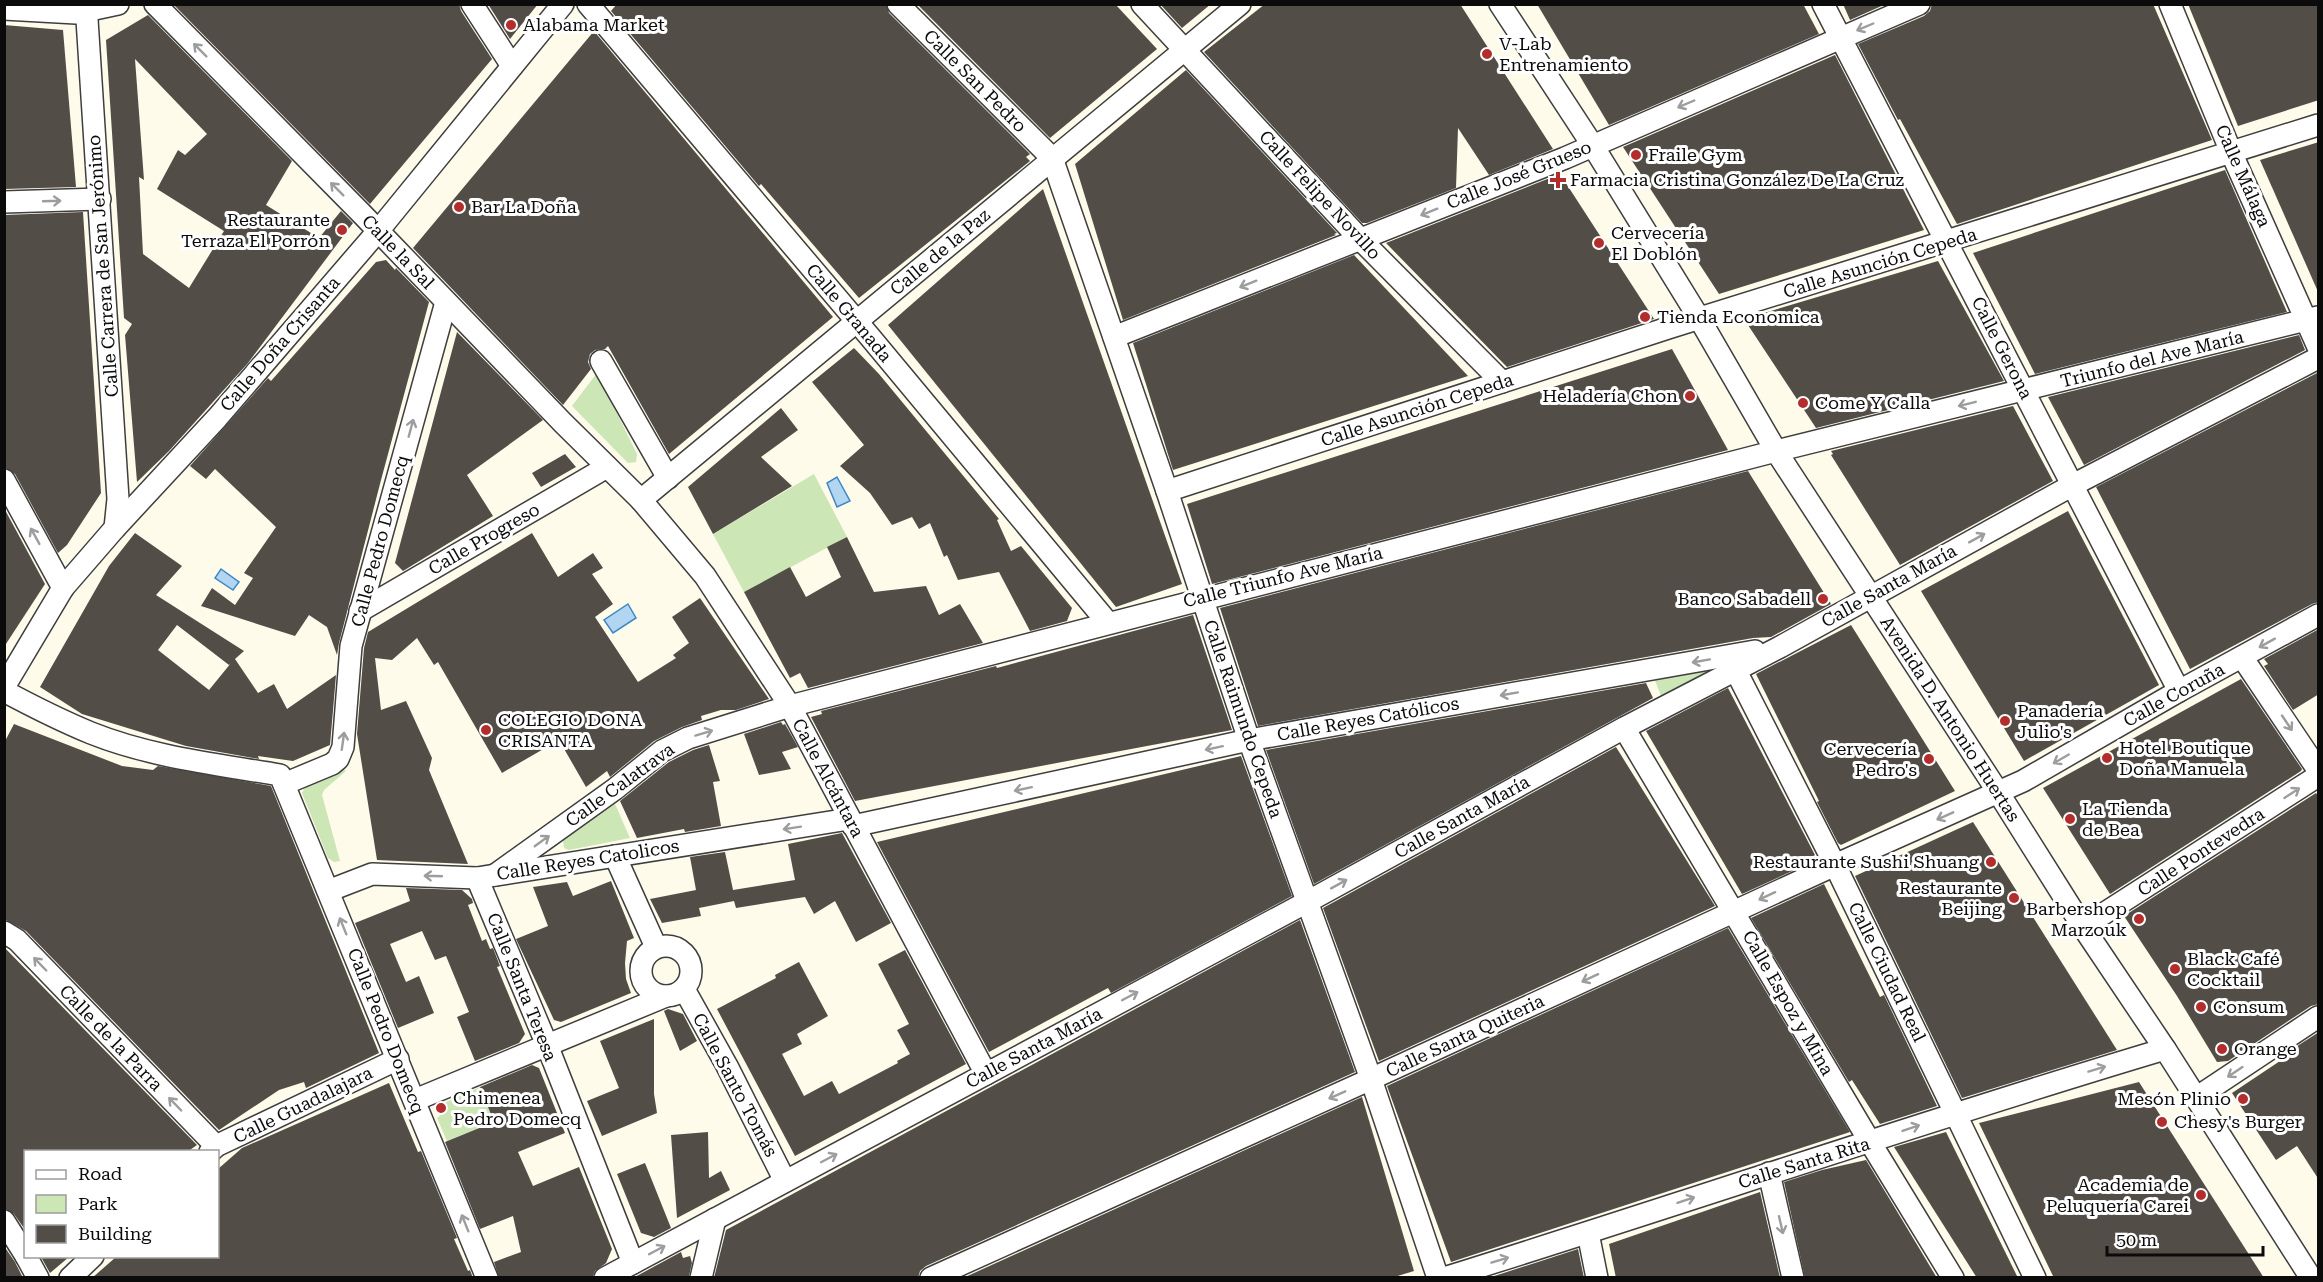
<svg xmlns="http://www.w3.org/2000/svg" width="2323" height="1282" font-family="'Roboto Serif',serif">
  <style>
    .green { fill: #cce6b6 }
    .water { fill: #b2d6f2; stroke: #3d87c5; stroke-width: 1.5 }
    .building { fill: #534d48; fill-rule: evenodd }
    .lines { fill: none; stroke-linecap: round; stroke-linejoin: round }
    .minor-casing { stroke: #3e3e3e; stroke-width: 24 }
    .minor { stroke: #fff; stroke-width: 21 }
    .oneway { stroke: #9d9d9d }
    .poi-dot { fill: #b22d2c; stroke: #fff; stroke-width: 2 }
    .labels { text-anchor: middle; stroke-width: 6; stroke-linejoin: round; paint-order: stroke }
    .poi-label { font-size: 18px; fill: #0b0b0b; stroke: #fff; text-anchor: start }
    .street-label { font-size: 18px; fill: #0b0b0b; stroke: #fff }
  </style>
  <rect width="100%" height="100%" fill="#fefbea"/>
  <g class="green">
    <path d="M597,373L637,454L636,462L628,463L572,406Z"/>
    <path d="M814,474L847,537L744,592L713,534Z"/>
    <path d="M1725,665L1663,701L1654,678Z"/>
    <path d="M342,768L346,771L324,790L322,795L340,861L334,862L328,858L302,793C306,783 315,784 324,780C330,777 336,773 342,768Z"/>
    <path d="M615,804L630,838L569,850L564,848L563,841Z"/>
    <path d="M480,1087L494,1122L447,1141L437,1118L446,1111V1102Z"/>
  </g>
  <g class="water">
    <path d="M837,477L850,501L837,507L827,483Z"/>
    <path d="M221,569L239,582L233,590L215,578Z"/>
    <path d="M628,604L636,618L613,633L604,620Z"/>
  </g>
  <g class="building">
    <path d="M173,4H459L461,11L492,59L370,204Z"/>
    <path d="M488,4H538L510,39Z"/>
    <path d="M617,4H886L889,13L1030,154L1026,157L1030,161L859,298L761,184L759,186L611,11Z"/>
    <path d="M917,4H1115L1157,49L1050,138Z"/>
    <path d="M1160,4H1211L1182,28Z"/>
    <path d="M1265,4H1460L1553,149L1489,175L1458,128L1456,188L1367,223H1362L1204,52Z"/>
    <path d="M1537,4H1803L1819,34L1609,125Z"/>
    <path d="M1843,4H1886L1850,20Z"/>
    <path d="M1932,4H2153L2212,140L1957,224L1900,119L1898,120L1858,44L1924,16L1930,11Z"/>
    <path d="M2188,4H2319V100L2238,126Z"/>
    <path d="M148,15L292,161L266,205L319,238L341,211L353,223L248,363L169,451L137,482L125,335L132,324L124,318L106,40ZM135,59L207,134L185,155L178,150L157,189L224,231L189,288L143,254L139,177L144,180Z"/>
    <path d="M4,25L63,30L76,187L4,189Z"/>
    <path d="M594,31L833,317L669,454L608,346L605,349L595,350L590,354L588,362L591,369L563,405L413,248Z"/>
    <path d="M1835,55L1924,230L1719,294L1623,147Z"/>
    <path d="M1186,70L1337,233L1334,234L1336,235L1123,320L1075,164Z"/>
    <path d="M2319,142V294L2260,160Z"/>
    <path d="M2225,170L2287,312L2035,374L1973,253Z"/>
    <path d="M1560,174L1654,319L1507,367L1386,243Z"/>
    <path d="M1043,189L1182,584L1116,607L888,325Z"/>
    <path d="M83,212L101,493L67,545L58,553L15,474L4,467V215Z"/>
    <path d="M1354,255L1468,376L1173,470L1133,343Z"/>
    <path d="M386,260L395,270L396,268L429,302L381,480L339,643L337,655L327,627L309,615L295,636L201,606L212,588L235,605L253,578L244,573L276,527L215,469L206,479L190,466L268,378L271,381L376,262Z"/>
    <path d="M1938,261L2004,381L1816,428L1744,319Z"/>
    <path d="M457,332L543,420L467,475L493,516L403,571L395,563Z"/>
    <path d="M2299,335L2305,350L2084,465L2048,397Z"/>
    <path d="M854,348L879,374L999,519L997,520L1011,551L1021,546L1072,608L1067,621L1030,631L999,572L958,580L947,555L944,557L930,523L919,529L912,517L892,525L870,493L840,466L864,445L812,382Z"/>
    <path d="M1672,349L1728,450L1212,584L1187,504Z"/>
    <path d="M2319,372V602L2312,604L2190,669L2096,487Z"/>
    <path d="M2013,406L2053,481L1900,565L1831,455L1833,454L1831,451Z"/>
    <path d="M781,408L798,430L761,457L792,486L713,534L688,487Z"/>
    <path d="M565,454L576,467L541,487L532,473Z"/>
    <path d="M1748,471L1831,604L1771,637L1753,638L1258,726L1220,608Z"/>
    <path d="M4,508L45,584L4,647Z"/>
    <path d="M2068,511L2159,685L2024,761L1921,591Z"/>
    <path d="M135,533L182,566L156,595L244,651L235,659L258,693L274,684L287,709L336,675L330,745L293,761L258,756L259,759L186,746L82,714L40,687L109,566ZM177,625L229,665L231,663L209,690L158,650Z"/>
    <path d="M532,533L558,577L593,553L603,568L592,574L613,604L595,617L638,682L676,658L673,655L689,643L672,617L700,598L769,699L736,710H721L701,716L702,720L682,727L654,741L610,777L607,771L586,787L559,740L502,773L438,662L434,665L417,638L392,660L375,658L381,710L406,701L432,758L429,770L468,864L377,860L357,734L364,648L368,632Z"/>
    <path d="M847,537L874,592L926,586L939,615L960,604L983,643L808,688L800,673L790,678L744,592L790,567L806,597L841,577L827,547Z"/>
    <path d="M1193,615L1232,730L855,801L811,717L822,714L821,711L996,666L997,668Z"/>
    <path d="M1851,625L1955,791L1841,845L1838,843L1817,802L1819,801L1756,674Z"/>
    <path d="M2319,629V694L2293,710L2264,666L2268,664L2264,659Z"/>
    <path d="M2241,679L2302,769L2301,771L2110,894L2043,788Z"/>
    <path d="M1646,683L1653,698L1314,884L1266,750Z"/>
    <path d="M1728,688L1815,855L1810,858L1812,862L1742,894L1646,731Z"/>
    <path d="M781,722L783,725L785,724L798,747L782,752L791,769L759,775L744,734Z"/>
    <path d="M14,724L122,766L153,770L158,766L271,786L379,1053L306,1088L304,1082L279,1090L219,1130L26,931L4,919V743Z"/>
    <path d="M709,745L720,781L713,782L721,826L685,832L684,829L637,838L620,801L669,762L693,750Z"/>
    <path d="M1616,747L1715,906L1379,1061L1323,908Z"/>
    <path d="M1241,756L1292,896L1111,993L1108,988L989,1052L877,842Z"/>
    <path d="M2316,793L2319,797V1004L2311,1006L2228,1061L2217,1062L2177,996L2124,916Z"/>
    <path d="M1973,822L2117,1050L1962,1098L1855,876Z"/>
    <path d="M842,833L891,923L856,942L835,901L814,914L805,897L736,908L734,901L699,908L701,916L662,923L650,899L696,890L690,857L725,852L733,890L795,880L788,844Z"/>
    <path d="M611,881L634,938L627,941L625,963L626,979L631,993L561,1022L554,1020L516,939L548,926L533,887L567,882L573,896Z"/>
    <path d="M1824,884L1880,997L1884,995L1937,1106L1880,1124L1852,1080L1849,1082L1751,918Z"/>
    <path d="M406,888L462,890L472,899L473,903L468,905L482,941L486,939L490,949L493,948L500,966L497,967L525,1034L519,1043L475,1061L457,1017L469,1012L446,956L435,960L422,931L390,944L406,982L419,976L434,1013L398,1028L355,923L410,901Z"/>
    <path d="M1300,920L1355,1072L926,1266L920,1271L918,1278H714L726,1230Z"/>
    <path d="M1728,928L1850,1132L1451,1262L1387,1086Z"/>
    <path d="M4,947L197,1145L187,1152H26V1231L14,1214L4,1208Z"/>
    <path d="M905,950L966,1064L795,1156L717,1009L776,978L775,975L799,962L828,1016L797,1034L802,1044L782,1054L804,1096L832,1081L839,1094L898,1063L897,1061L910,1054L897,1030L909,1024L878,964Z"/>
    <path d="M668,1009L683,1014L697,1041L680,1051L664,1011Z"/>
    <path d="M654,1019V1094L657,1113L602,1136L587,1101L619,1088L600,1041Z"/>
    <path d="M2319,1032V1180L2297,1146L2276,1160L2232,1093L2283,1059H2277Z"/>
    <path d="M532,1065L539,1068L565,1133L518,1152L533,1186L579,1167L612,1249L606,1263L595,1271L592,1278H499L494,1262L521,1252L513,1216L480,1229L445,1142L494,1122L480,1087Z"/>
    <path d="M2139,1082L2264,1278H2054L1979,1123Z"/>
    <path d="M389,1083L418,1152L421,1151L457,1238L454,1239L468,1271L470,1270L473,1278H92L116,1257H218V1169L242,1148Z"/>
    <path d="M1362,1097L1414,1271L1391,1278H963Z"/>
    <path d="M708,1132L709,1178L721,1171L730,1190L677,1218L671,1135Z"/>
    <path d="M1946,1132L2018,1278H1977L1894,1147Z"/>
    <path d="M1866,1160L1901,1218L1937,1278H1805L1784,1182L1822,1170Z"/>
    <path d="M645,1163L671,1228L654,1237L641,1233L617,1174Z"/>
    <path d="M1760,1192L1780,1278H1616L1609,1244Z"/>
    <path d="M4,1246L15,1262L23,1278H4Z"/>
    <path d="M1578,1249L1584,1278H1488L1538,1262Z"/>
    <path d="M681,1252L683,1258L690,1256L692,1263L689,1276L685,1278H633Z"/>
    <path d="M41,1257H69L50,1273Z"/>
  </g>
  <g class="lines">
    <defs>
      <g id="minor">
        <path d="M86,4L118,499L115,528"/>
        <path d="M155,4L362,214L563,423L641,500L705,576L790,706L986,1074"/>
        <path d="M472,4L512,66"/>
        <path d="M588,4L870,337L1108,623"/>
        <path d="M898,4L1052,158L1167,491L1249,740L1371,1079L1438,1278"/>
        <path d="M1142,4L1360,239L1502,382"/>
        <path d="M1500,4L1593,146L1699,318L1776,451L1998,792L2083,927L2165,1049L2311,1278"/>
        <path d="M1823,4L2179,691"/>
        <path d="M2170,4L2231,152L2318,347"/>
        <path d="M4,9L76,13L118,4"/>
        <path d="M4,202L100,199"/>
        <path d="M1114,337L1565,158L1919,4"/>
        <path d="M601,361L668,478"/>
        <path d="M4,480L63,588"/>
        <path d="M1167,491L1668,328L2318,125"/>
        <path d="M641,500L1240,4"/>
        <path d="M360,611L607,467"/>
        <path d="M2242,657L2318,770"/>
        <path d="M1735,669L1835,865L2035,1278"/>
        <path d="M4,687L63,588L115,528L217,418L378,231L563,4"/>
        <path d="M4,691C32,706 62,721 91,733C151,757 216,764 280,775L487,1278"/>
        <path d="M1624,728L1870,1142L1953,1278"/>
        <path d="M284,784L332,764L338,759L343,747L351,646L446,302"/>
        <path d="M853,826L1249,740L1755,651"/>
        <path d="M615,856L656,947"/>
        <path d="M495,875L615,789L662,751L688,738L790,706L1776,451L2318,317"/>
        <path d="M477,878L547,1045L633,1263"/>
        <path d="M328,891L372,874L477,878L849,819"/>
        <path d="M2083,927L2318,776"/>
        <path d="M4,932L17,940L216,1146"/>
        <circle cx="666" cy="971" r="25"/>
        <path d="M684,989L727,1066L785,1181"/>
        <path d="M2196,1098L2318,1017"/>
        <path d="M415,1100L666,996"/>
        <path d="M210,1152L216,1146L398,1059"/>
        <path d="M1769,1173L1793,1278"/>
        <path d="M4,1221L26,1256"/>
        <path d="M1588,1233L1597,1278"/>
        <path d="M26,1256L38,1278"/>
        <path d="M70,1278L93,1256"/>
        <path d="M605,1278L1307,902L1624,728L1780,647L2071,486L2318,358"/>
        <path d="M701,1278L715,1219"/>
        <path d="M931,1278L1371,1079L1835,865L2023,781L2179,691L2318,615"/>
        <path d="M1444,1278C1685,1203 1923,1121 2165,1049"/>
      </g>
    </defs>
    <use href="#minor" class="minor-casing"/>
    <use href="#minor" class="minor"/>
  </g>
  <defs><path id="oneway-shaft" d="M-6 0H5M1.5-3L5.5 0L1.5 3" fill="none" stroke-width="1.6" stroke-linecap="round" stroke-linejoin="round" transform="scale(1.5)"/></defs>
  <g class="oneway">
    <use href="#oneway-shaft" transform="translate(1865 27) rotate(157)"/>
    <use href="#oneway-shaft" transform="translate(200 50) rotate(-135)"/>
    <use href="#oneway-shaft" transform="translate(1686 104) rotate(157)"/>
    <use href="#oneway-shaft" transform="translate(337 189) rotate(-135)"/>
    <use href="#oneway-shaft" transform="translate(52 201) rotate(-2)"/>
    <use href="#oneway-shaft" transform="translate(1429 212) rotate(158)"/>
    <use href="#oneway-shaft" transform="translate(1248 284) rotate(158)"/>
    <use href="#oneway-shaft" transform="translate(1967 404) rotate(166)"/>
    <use href="#oneway-shaft" transform="translate(411 428) rotate(-75)"/>
    <use href="#oneway-shaft" transform="translate(35 536) rotate(-119)"/>
    <use href="#oneway-shaft" transform="translate(1977 538) rotate(-29)"/>
    <use href="#oneway-shaft" transform="translate(2267 643) rotate(151)"/>
    <use href="#oneway-shaft" transform="translate(1701 661) rotate(170)"/>
    <use href="#oneway-shaft" transform="translate(1509 694) rotate(170)"/>
    <use href="#oneway-shaft" transform="translate(2287 723) rotate(56)"/>
    <use href="#oneway-shaft" transform="translate(704 733) rotate(-17)"/>
    <use href="#oneway-shaft" transform="translate(343 741) rotate(-82)"/>
    <use href="#oneway-shaft" transform="translate(1214 748) rotate(168)"/>
    <use href="#oneway-shaft" transform="translate(2061 759) rotate(150)"/>
    <use href="#oneway-shaft" transform="translate(1023 789) rotate(168)"/>
    <use href="#oneway-shaft" transform="translate(2292 793) rotate(-33)"/>
    <use href="#oneway-shaft" transform="translate(1945 816) rotate(156)"/>
    <use href="#oneway-shaft" transform="translate(792 828) rotate(171)"/>
    <use href="#oneway-shaft" transform="translate(542 841) rotate(-36)"/>
    <use href="#oneway-shaft" transform="translate(433 876) rotate(-178)"/>
    <use href="#oneway-shaft" transform="translate(1339 884) rotate(-29)"/>
    <use href="#oneway-shaft" transform="translate(1767 896) rotate(155)"/>
    <use href="#oneway-shaft" transform="translate(343 926) rotate(-112)"/>
    <use href="#oneway-shaft" transform="translate(40 964) rotate(-134)"/>
    <use href="#oneway-shaft" transform="translate(1590 978) rotate(155)"/>
    <use href="#oneway-shaft" transform="translate(1130 996) rotate(-28)"/>
    <use href="#oneway-shaft" transform="translate(2097 1069) rotate(-17)"/>
    <use href="#oneway-shaft" transform="translate(2235 1072) rotate(146)"/>
    <use href="#oneway-shaft" transform="translate(1337 1095) rotate(156)"/>
    <use href="#oneway-shaft" transform="translate(175 1104) rotate(-134)"/>
    <use href="#oneway-shaft" transform="translate(1911 1128) rotate(-19)"/>
    <use href="#oneway-shaft" transform="translate(829 1158) rotate(-28)"/>
    <use href="#oneway-shaft" transform="translate(1686 1200) rotate(-18)"/>
    <use href="#oneway-shaft" transform="translate(465 1223) rotate(-112)"/>
    <use href="#oneway-shaft" transform="translate(1781 1225) rotate(77)"/>
    <use href="#oneway-shaft" transform="translate(657 1250) rotate(-28)"/>
    <use href="#oneway-shaft" transform="translate(1500 1260) rotate(-17)"/>
  </g>
  <g class="poi-dot">
    <circle cx="511" cy="25" r="6"/>
    <circle cx="1487" cy="54" r="6"/>
    <circle cx="1636" cy="155" r="6"/>
    <path d="M1555 171h6v6h6v6h-6v6h-6v-6h-6v-6h6z"/>
    <circle cx="459" cy="207" r="6"/>
    <circle cx="342" cy="230" r="6"/>
    <circle cx="1599" cy="243" r="6"/>
    <circle cx="1645" cy="317" r="6"/>
    <circle cx="1690" cy="396" r="6"/>
    <circle cx="1803" cy="403" r="6"/>
    <circle cx="1823" cy="599" r="6"/>
    <circle cx="2005" cy="721" r="6"/>
    <circle cx="486" cy="730" r="6"/>
    <circle cx="2107" cy="758" r="6"/>
    <circle cx="1929" cy="759" r="6"/>
    <circle cx="2070" cy="819" r="6"/>
    <circle cx="1991" cy="862" r="6"/>
    <circle cx="2014" cy="898" r="6"/>
    <circle cx="2139" cy="919" r="6"/>
    <circle cx="2175" cy="969" r="6"/>
    <circle cx="2201" cy="1007" r="6"/>
    <circle cx="2222" cy="1049" r="6"/>
    <circle cx="2243" cy="1099" r="6"/>
    <circle cx="441" cy="1108" r="6"/>
    <circle cx="2162" cy="1122" r="6"/>
    <circle cx="2201" cy="1195" r="6"/>
  </g>
  <g class="labels">
    <g class="poi-label">
      <text x="523" y="31">Alabama Market</text>
      <text x="1499" y="50">V-Lab<tspan x="1499" dy="21">Entrenamiento</tspan></text>
      <text x="1648" y="161">Fraile Gym</text>
      <text x="1570" y="186">Farmacia Cristina González De La Cruz</text>
      <text x="471" y="213">Bar La Doña</text>
      <text x="330" y="226" text-anchor="end">Restaurante<tspan x="330" dy="21">Terraza El Porrón</tspan></text>
      <text x="1611" y="239">Cervecería<tspan x="1611" dy="21">El Doblón</tspan></text>
      <text x="1657" y="323">Tienda Economica</text>
      <text x="1678" y="402" text-anchor="end">Heladería Chon</text>
      <text x="1815" y="409">Come Y Calla</text>
      <text x="1811" y="605" text-anchor="end">Banco Sabadell</text>
      <text x="2017" y="717">Panadería<tspan x="2017" dy="21">Julio's</tspan></text>
      <text x="498" y="726">COLEGIO DONA<tspan x="498" dy="21">CRISANTA</tspan></text>
      <text x="2119" y="754">Hotel Boutique<tspan x="2119" dy="21">Doña Manuela</tspan></text>
      <text x="1917" y="755" text-anchor="end">Cervecería<tspan x="1917" dy="21">Pedro's</tspan></text>
      <text x="2082" y="815">La Tienda<tspan x="2082" dy="21">de Bea</tspan></text>
      <text x="1979" y="868" text-anchor="end">Restaurante Sushi Shuang</text>
      <text x="2002" y="894" text-anchor="end">Restaurante<tspan x="2002" dy="21">Beijing</tspan></text>
      <text x="2127" y="915" text-anchor="end">Barbershop<tspan x="2127" dy="21">Marzouk</tspan></text>
      <text x="2187" y="965">Black Café<tspan x="2187" dy="21">Cocktail</tspan></text>
      <text x="2213" y="1013">Consum</text>
      <text x="2234" y="1055">Orange</text>
      <text x="453" y="1104">Chimenea<tspan x="453" dy="21">Pedro Domecq</tspan></text>
      <text x="2231" y="1105" text-anchor="end">Mesón Plinio</text>
      <text x="2174" y="1128">Chesy's Burger</text>
      <text x="2189" y="1191" text-anchor="end">Academia de<tspan x="2189" dy="21">Peluquería Carei</tspan></text>
    </g>
    <g class="street-label">
      <text transform="translate(975 81) rotate(45)" y="6">Calle San Pedro</text>
      <text transform="translate(1519 175) rotate(-22)" y="6">Calle José Grueso</text>
      <text transform="translate(2243 176) rotate(66)" y="6">Calle Málaga</text>
      <text transform="translate(1320 195) rotate(47)" y="6">Calle Felipe Novillo</text>
      <text transform="translate(398 252) rotate(46)" y="6">Calle la Sal</text>
      <text transform="translate(940 252) rotate(-40)" y="6">Calle de la Paz</text>
      <text transform="translate(1880 263) rotate(-17)" y="6">Calle Asunción Cepeda</text>
      <text transform="translate(103 266) rotate(-94)" y="6">Calle Carrera de San Jerónimo</text>
      <text transform="translate(849 313) rotate(50)" y="6">Calle Granada</text>
      <text transform="translate(280 344) rotate(-49)" y="6">Calle Doña Crisanta</text>
      <text transform="translate(2002 348) rotate(63)" y="6">Calle Gerona</text>
      <text transform="translate(2152 359) rotate(-14)" y="6">Triunfo del Ave María</text>
      <text transform="translate(1417 410) rotate(-18)" y="6">Calle Asunción Cepeda</text>
      <text transform="translate(484 539) rotate(-30)" y="6">Calle Progreso</text>
      <text transform="translate(380 541) rotate(-75)" y="6">Calle Pedro Domecq</text>
      <text transform="translate(1283 577) rotate(-14)" y="6">Calle Triunfo Ave María</text>
      <text transform="translate(1889 586) rotate(-29)" y="6">Calle Santa María</text>
      <text transform="translate(2174 695) rotate(-29)" y="6">Calle Coruña</text>
      <text transform="translate(1243 719) rotate(71)" y="6">Calle Raimundo Cepeda</text>
      <text transform="translate(1368 719) rotate(-10)" y="6">Calle Reyes Católicos</text>
      <text transform="translate(1950 719) rotate(57)" y="6">Avenida D. Antonio Huertas</text>
      <text transform="translate(828 778) rotate(62)" y="6">Calle Alcántara</text>
      <text transform="translate(620 785) rotate(-36)" y="6">Calle Calatrava</text>
      <text transform="translate(1462 817) rotate(-29)" y="6">Calle Santa María</text>
      <text transform="translate(2201 852) rotate(-33)" y="6">Calle Pontevedra</text>
      <text transform="translate(588 860) rotate(-9)" y="6">Calle Reyes Catolicos</text>
      <text transform="translate(1887 972) rotate(64)" y="6">Calle Ciudad Real</text>
      <text transform="translate(522 987) rotate(68)" y="6">Calle Santa Teresa</text>
      <text transform="translate(1788 1003) rotate(60)" y="6">Calle Espoz y Mina</text>
      <text transform="translate(386 1031) rotate(68)" y="6">Calle Pedro Domecq</text>
      <text transform="translate(1465 1036) rotate(-25)" y="6">Calle Santa Quiteria</text>
      <text transform="translate(111 1038) rotate(46)" y="6">Calle de la Parra</text>
      <text transform="translate(1034 1048) rotate(-28)" y="6">Calle Santa María</text>
      <text transform="translate(735 1085) rotate(62)" y="6">Calle Santo Tomás</text>
      <text transform="translate(303 1105) rotate(-26)" y="6">Calle Guadalajara</text>
      <text transform="translate(1804 1163) rotate(-17)" y="6">Calle Santa Rita</text>
    </g>
  </g>
  <rect width="2323" height="1282" fill="none" stroke="#0b0b0b" stroke-width="12"/>
  <rect x="24" y="1150" width="195" height="108" fill="#ffffff" stroke="#9d9d9d" stroke-width="1.5"/>
  <rect x="36" y="1170" width="30" height="9" fill="#ffffff" stroke="#9d9d9d" stroke-width="1.5"/>
  <text x="78" y="1180" font-size="18" fill="#0b0b0b">Road</text>
  <rect x="36" y="1195" width="30" height="18" fill="#cce6b6" stroke="#9d9d9d" stroke-width="1.5"/>
  <text x="78" y="1210" font-size="18" fill="#0b0b0b">Park</text>
  <rect x="36" y="1225" width="30" height="18" fill="#534d48" stroke="#9d9d9d" stroke-width="1.5"/>
  <text x="78" y="1240" font-size="18" fill="#0b0b0b">Building</text>
  <path d="M2107 1246v9h156v-9" fill="none" stroke="#0b0b0b" stroke-width="3"/>
  <text x="2116" y="1246" font-size="18" fill="#0b0b0b" stroke="#ffffff" stroke-width="4.5" paint-order="stroke">50 m</text>
</svg>
